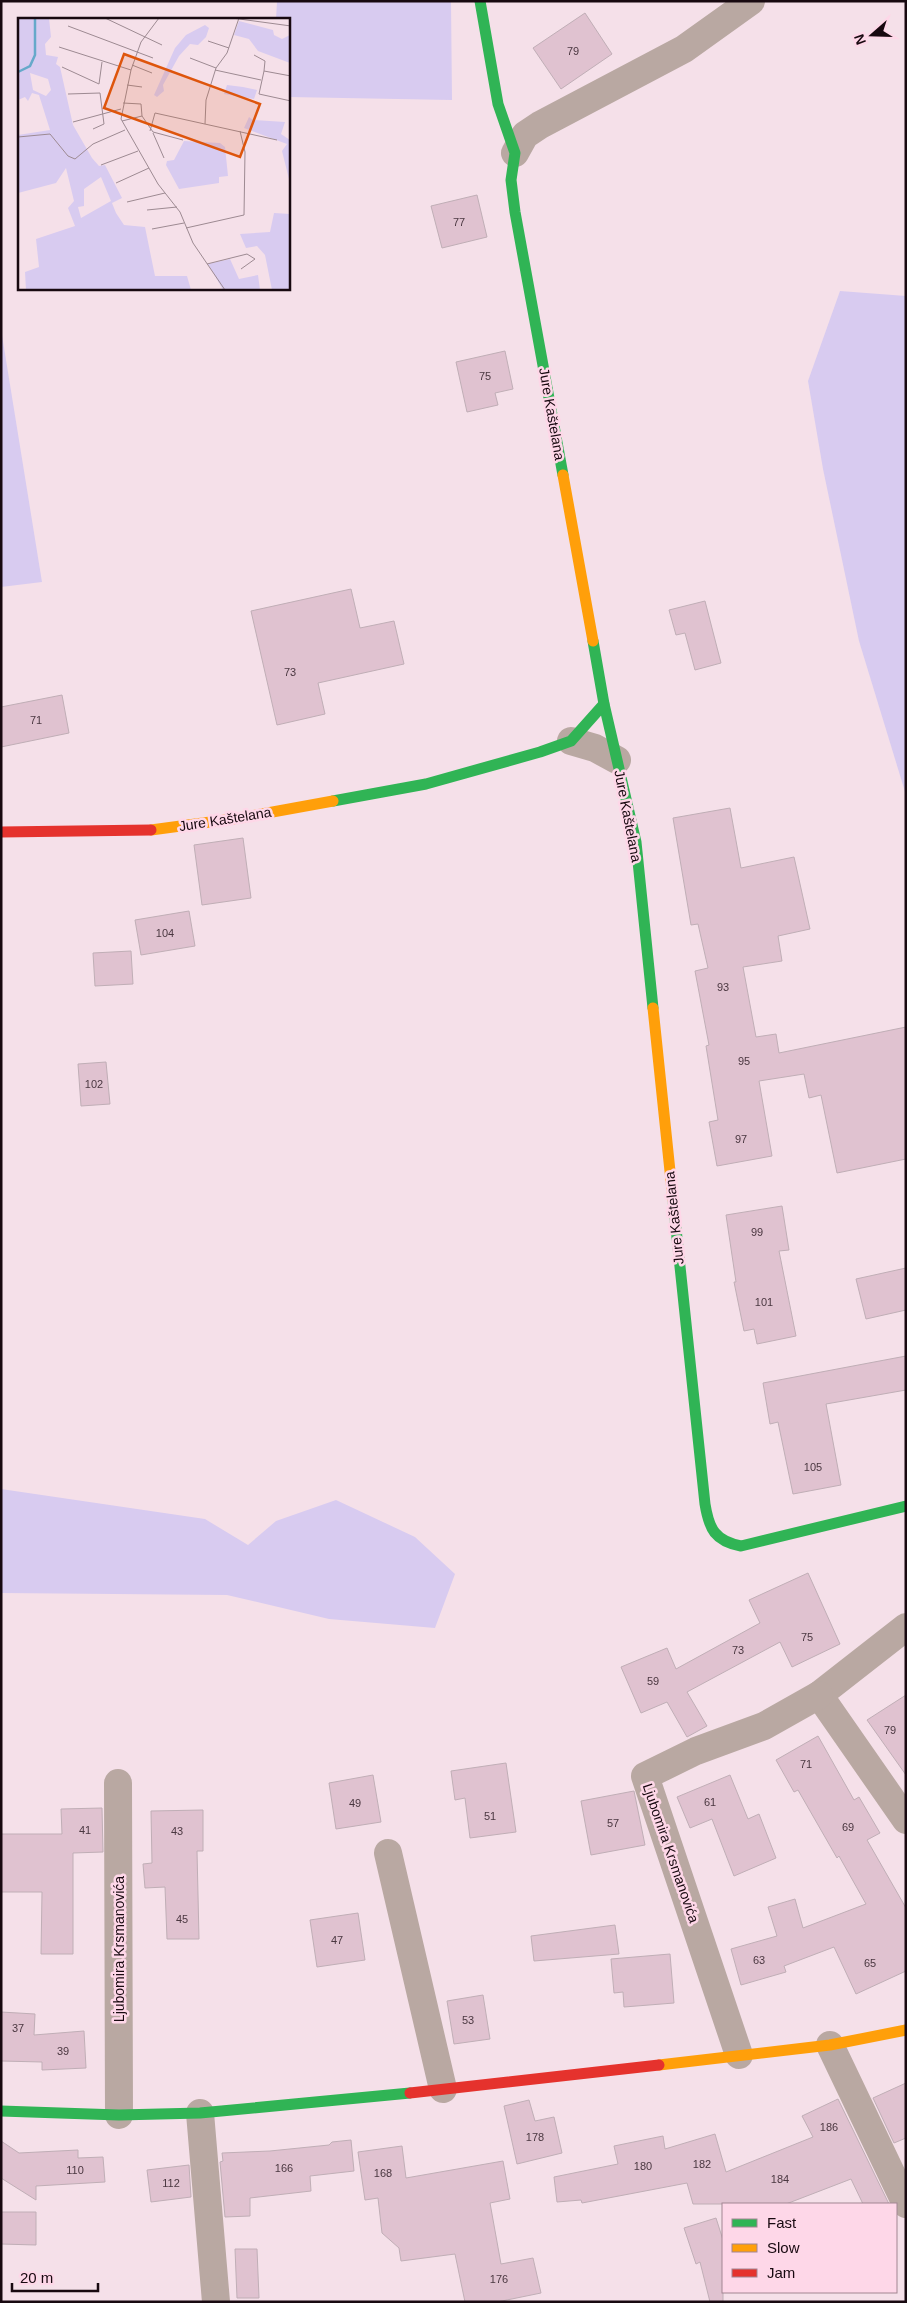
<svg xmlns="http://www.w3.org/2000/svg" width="907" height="2303" font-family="Helvetica,sans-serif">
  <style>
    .green { fill: #d8cbf0 }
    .building { fill: #e0c2d0; stroke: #c0aeb6 }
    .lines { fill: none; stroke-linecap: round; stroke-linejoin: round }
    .street { stroke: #b9a8a2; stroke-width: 28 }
    .fast { stroke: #30b455; stroke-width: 11 }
    .slow { stroke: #ff9f0a; stroke-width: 11 }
    .jam { stroke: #e5322d; stroke-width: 11 }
    .labels { text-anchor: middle; stroke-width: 5; stroke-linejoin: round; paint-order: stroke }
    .number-label { font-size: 11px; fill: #4a3740 }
    .street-label { font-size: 14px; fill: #180910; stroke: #fed7e8 }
    .inset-river { fill: none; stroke: #66a9ca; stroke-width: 2.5 }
    .inset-road { fill: none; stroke: #9d8a92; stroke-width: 1 }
    .view { fill: #de550c; fill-opacity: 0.15; stroke: #de550c; stroke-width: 2.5 }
    .inset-edge { fill: none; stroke: #180910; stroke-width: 2.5 }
  </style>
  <rect width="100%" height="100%" fill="#f5e0e9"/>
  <g class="green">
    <path d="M236,1H451L452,100L289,97V19H276L277,2Z"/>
    <path d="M840,291L906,296V795L859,641L823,469L808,381Z"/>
    <path d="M1,329L42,582L1,587Z"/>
    <path d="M1,1489L205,1519L248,1545L276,1521L336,1500L415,1537L455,1574L435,1628L329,1619L227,1595L1,1593Z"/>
  </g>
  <g class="building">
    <path d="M585,13L612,54L561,89L533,48Z"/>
    <path d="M477,195L487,237L442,248L431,206Z"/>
    <path d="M505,351L513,389L495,393L498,405L467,412L456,362Z"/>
    <path d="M351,589L360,628L394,621L404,664L318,683L325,714L277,725L251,611Z"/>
    <path d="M705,601L721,663L695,670L685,633L676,635L669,610Z"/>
    <path d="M62,695L69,733L1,747V707Z"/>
    <path d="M730,808L741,868L794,857L810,929L778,936L782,961L743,967L756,1037L776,1034L779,1053L906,1027V1159L837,1173L821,1095L809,1098L804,1074L759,1081L772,1156L717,1166L709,1122L718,1120L706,1046L709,1045L695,971L708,968L698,924L691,925L673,818Z"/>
    <path d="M243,838L251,898L202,905L194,845Z"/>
    <path d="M189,911L195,946L141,955L135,920Z"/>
    <path d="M131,951L133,984L95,986L93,953Z"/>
    <path d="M106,1062L110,1104L81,1106L78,1064Z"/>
    <path d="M782,1206L789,1250L779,1251L796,1336L757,1344L754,1329L744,1331L734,1282H736L726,1215Z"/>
    <path d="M906,1268V1310L866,1319L856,1279Z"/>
    <path d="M906,1356V1390L826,1404L841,1485L793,1494L778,1422L770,1424L763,1383Z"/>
    <path d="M808,1573L840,1644L792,1667L780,1642L687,1692L707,1726L687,1737L667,1702L641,1713L621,1667L667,1648L676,1669L760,1623L749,1600Z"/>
    <path d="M906,1695V1775L867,1720Z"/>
    <path d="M818,1736L854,1800L859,1797L880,1833L867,1840L906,1908V1971L856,1994L834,1947L784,1966L786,1972L741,1985L731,1949L777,1936L768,1907L795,1899L803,1928L866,1904L839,1856L837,1858L798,1790L794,1792L776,1760Z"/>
    <path d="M506,1763L516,1832L470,1838L465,1798L455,1800L451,1771Z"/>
    <path d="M373,1775L381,1822L336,1829L329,1783Z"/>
    <path d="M730,1775L748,1819L759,1814L776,1858L734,1876L712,1819L690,1828L677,1797Z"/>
    <path d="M634,1791L645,1845L591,1855L581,1801Z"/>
    <path d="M102,1808L103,1852L73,1853V1954H41L42,1892H1V1834H62L61,1809Z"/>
    <path d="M203,1810V1851H197L199,1939H167L165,1887L145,1888L143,1864L152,1863L151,1811Z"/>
    <path d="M358,1913L365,1960L317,1967L310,1920Z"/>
    <path d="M615,1925L619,1954L534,1961L531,1936Z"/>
    <path d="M670,1954L674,2003L624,2007L623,1992L614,1993L611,1959Z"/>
    <path d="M483,1995L490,2039L454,2044L447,2001Z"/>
    <path d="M1,2012L35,2014L34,2035L84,2031L86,2068L42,2070V2062L1,2061Z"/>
    <path d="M906,2083V2138L894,2143L873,2098Z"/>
    <path d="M838,2099L889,2204H863L851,2179L786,2204H693L687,2183L582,2203L581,2200L557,2202L554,2177L618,2164L614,2146L663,2136L665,2149L715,2134L726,2172L813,2137L802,2116Z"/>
    <path d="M529,2100L535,2121L554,2117L562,2153L517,2164L504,2106Z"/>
    <path d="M351,2140L354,2171L310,2176L311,2191L250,2198V2216L225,2217L220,2162L223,2161L222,2153L270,2151L329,2145L332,2142Z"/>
    <path d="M1,2141L19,2153L78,2150V2158L103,2157L105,2182L36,2186V2200L1,2178Z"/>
    <path d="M402,2146L406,2178L503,2161L510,2199L490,2203L501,2264L533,2258L541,2293L497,2302H465L455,2254L401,2261L399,2248L382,2233L378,2198L365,2200L358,2152Z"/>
    <path d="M189,2165L191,2197L151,2202L147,2170Z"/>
    <path d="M1,2212H36V2245L1,2244Z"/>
    <path d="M716,2218L723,2240V2302H710L700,2262L696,2264L684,2228Z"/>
    <path d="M235,2249H257L259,2298H237Z"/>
  </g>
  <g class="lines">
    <g class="street">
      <path d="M515,153L525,135L540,125L684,49L751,1"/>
      <path d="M571,741L595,748L617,760"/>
      <path d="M906,1627L819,1695L906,1820"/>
      <path d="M118,1783L119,2115"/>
      <path d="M388,1853L443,2089"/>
      <path d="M830,2045L906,2204"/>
      <path d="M739,2055L645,1776L696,1751L764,1726L819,1695"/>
      <path d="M200,2113L216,2302"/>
    </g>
    <g class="fast">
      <path d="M480,1L498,104L515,153L511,180L515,212L563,475"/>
      <path d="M593,641L604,704L636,842L653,1008"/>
      <path d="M333,801L426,784L540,752L571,741L604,704"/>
      <path d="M673,1200L705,1504C709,1529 715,1541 741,1546L906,1506"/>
      <path d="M1,2111L119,2115L200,2113L410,2093"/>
    </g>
    <g class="slow">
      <path d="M563,475L593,641"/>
      <path d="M151,830L240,818L333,801"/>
      <path d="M653,1008L673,1200"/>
      <path d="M659,2065L830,2045L906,2030"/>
    </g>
    <g class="jam">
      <path d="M1,832L151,830"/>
      <path d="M410,2093L659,2065"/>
    </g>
  </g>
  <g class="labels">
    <g class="number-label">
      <text x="573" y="55">79</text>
      <text x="459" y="226">77</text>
      <text x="485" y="380">75</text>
      <text x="290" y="676">73</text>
      <text x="36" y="724">71</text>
      <text x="165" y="937">104</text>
      <text x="723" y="991">93</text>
      <text x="744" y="1065">95</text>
      <text x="94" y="1088">102</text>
      <text x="741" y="1143">97</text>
      <text x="757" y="1236">99</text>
      <text x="764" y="1306">101</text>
      <text x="813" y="1471">105</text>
      <text x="807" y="1641">75</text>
      <text x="738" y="1654">73</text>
      <text x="653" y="1685">59</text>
      <text x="890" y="1734">79</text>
      <text x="806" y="1768">71</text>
      <text x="710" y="1806">61</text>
      <text x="355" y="1807">49</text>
      <text x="490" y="1820">51</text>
      <text x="613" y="1827">57</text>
      <text x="848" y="1831">69</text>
      <text x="85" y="1834">41</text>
      <text x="177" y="1835">43</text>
      <text x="182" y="1923">45</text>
      <text x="337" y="1944">47</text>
      <text x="759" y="1964">63</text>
      <text x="870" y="1967">65</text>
      <text x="468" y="2024">53</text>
      <text x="18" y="2032">37</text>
      <text x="63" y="2055">39</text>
      <text x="829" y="2131">186</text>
      <text x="535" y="2141">178</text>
      <text x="702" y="2168">182</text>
      <text x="643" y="2170">180</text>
      <text x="284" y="2172">166</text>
      <text x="75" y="2174">110</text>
      <text x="383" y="2177">168</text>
      <text x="780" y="2183">184</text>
      <text x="171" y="2187">112</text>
      <text x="499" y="2283">176</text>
    </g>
    <g class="street-label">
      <text transform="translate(552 414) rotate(80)" y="5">Jure Kaštelana</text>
      <text transform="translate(628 816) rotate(79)" y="5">Jure Kaštelana</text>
      <text transform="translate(225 819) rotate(-9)" y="5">Jure Kaštelana</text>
      <text transform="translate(674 1218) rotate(-96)" y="5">Jure Kaštelana</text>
      <text transform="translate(671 1853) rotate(71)" y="5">Ljubomira Krsmanovića</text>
      <text transform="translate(119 1949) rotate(-90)" y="5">Ljubomira Krsmanovića</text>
    </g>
  </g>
  <g transform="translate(18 18)">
    <rect width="272" height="272" fill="#f5e0e9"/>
    <path d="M0,0H31L33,19L27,26L28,37L40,39L38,46L42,49L55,107L74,140L81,148L87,147L104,180L94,185L98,195L106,207L127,209L137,258H169L173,272H8L7,254L21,249L18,221L57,208L50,190L56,183L48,150L38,165L0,175V117L32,112L21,77L14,75L10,83L7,79L0,82ZM12,55L30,61L33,72L28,78L15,72ZM83,159L93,183L63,200L60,189L66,188V171ZM221,3L255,12L256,17L264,21L272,17V45L240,33L231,21L216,17ZM187,7L191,10L188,19L180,27L172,26L161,38L145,67L146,73L139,79L136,77L157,30L168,17ZM209,67L225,69L239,72L236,81L206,76ZM231,99L235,102L267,104L263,116L272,122V165L264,133L269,126L226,110ZM166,123L202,125L207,129L210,158L201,159V165L161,171L148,147L149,143L156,142ZM256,195L272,196V272H254L247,237L239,228L228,230L222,216L252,214ZM212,241L221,261L240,257L242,272H205L190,246Z" fill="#d8cbf0" fill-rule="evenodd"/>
    <path class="inset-river" d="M0,54L12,48L17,37V0"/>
    <path class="inset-road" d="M87,0L144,27M141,0L123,24L113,52L103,101L140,166L162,194L175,225L207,272M214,0L273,8M50,8L135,40M190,23L211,30M41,29L113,52M236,37L247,43L246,53M172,40L198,50M114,47L134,55M44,49L81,66L84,44M197,52L243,62M273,58L246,53L241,76L273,83M109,67L124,69M50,76L82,75L86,106L75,111M105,85L123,86L124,98M104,103L124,98L135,114L165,122M55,104L103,91M187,106L188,82L198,50L209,35L221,0M132,113L137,95L259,122M135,115L146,140M0,119L32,116L50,138L57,141L75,126L107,112M83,147L120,133M98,165L131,150M109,184L147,175M129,192L159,189M168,210L226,197L227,134L222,113M134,211L166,205M189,246L229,236L237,241L223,251"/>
    <path class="view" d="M106,36L242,86L222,139L86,90Z"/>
    <rect width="272" height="272" class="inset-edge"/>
  </g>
  <rect width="907" height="2303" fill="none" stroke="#180910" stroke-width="5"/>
  <rect x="722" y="2203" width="175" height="90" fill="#fed7e8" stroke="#a28592"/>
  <rect x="732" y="2219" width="25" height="8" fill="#30b455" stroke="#a28592"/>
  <text x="767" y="2228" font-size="15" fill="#180910">Fast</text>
  <rect x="732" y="2244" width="25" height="8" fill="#ff9f0a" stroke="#a28592"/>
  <text x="767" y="2253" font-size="15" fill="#180910">Slow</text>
  <rect x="732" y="2269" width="25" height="8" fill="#e5322d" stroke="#a28592"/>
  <text x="767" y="2278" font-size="15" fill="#180910">Jam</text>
  <g transform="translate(872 35) rotate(250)" stroke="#fed7e8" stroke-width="4" paint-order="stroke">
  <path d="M0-4L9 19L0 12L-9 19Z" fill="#180910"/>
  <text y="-8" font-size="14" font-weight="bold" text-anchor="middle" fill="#180910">N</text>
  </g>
  <path d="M12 2283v8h86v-8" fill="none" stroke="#180910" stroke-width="2.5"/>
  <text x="20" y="2283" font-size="15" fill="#180910" stroke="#fed7e8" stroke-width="4" paint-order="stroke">20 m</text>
</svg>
